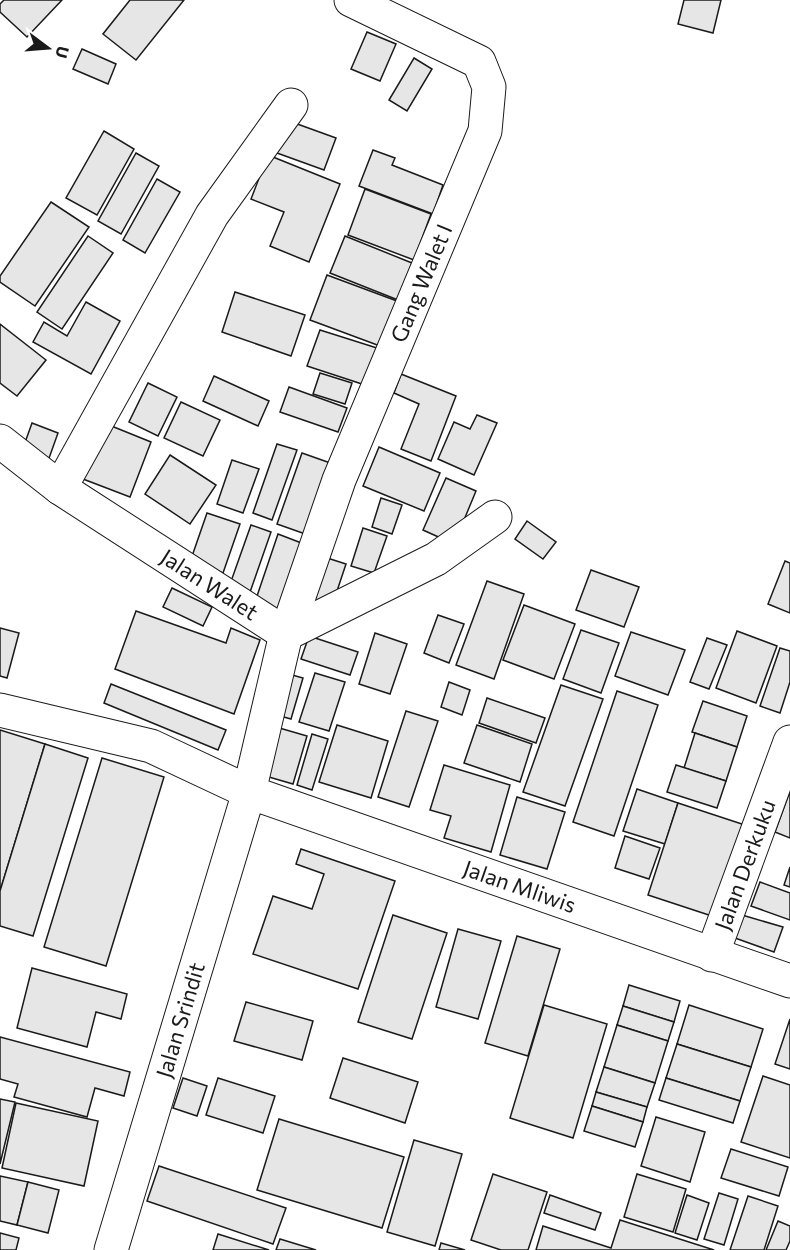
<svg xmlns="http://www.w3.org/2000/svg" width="790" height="1250" font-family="Commissioner,sans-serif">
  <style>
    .building { fill: #e6e6e6; stroke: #1a1a1a; stroke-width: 1.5 }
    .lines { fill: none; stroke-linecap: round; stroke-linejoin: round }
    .street-casing { stroke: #1a1a1a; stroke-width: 35 }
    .secondary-casing { stroke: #1a1a1a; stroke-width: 35 }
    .street { stroke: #fff; stroke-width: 33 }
    .secondary { stroke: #fff; stroke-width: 33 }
    .labels { text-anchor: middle; stroke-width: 4.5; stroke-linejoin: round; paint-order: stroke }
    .street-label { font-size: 22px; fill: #1a1a1a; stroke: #fff }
  </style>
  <rect width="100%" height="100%" fill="#fff"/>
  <g class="building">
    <path d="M4,0H62L27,37L0,12V4Z"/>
    <path d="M130,0H184L136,60L103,34Z"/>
    <path d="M684,0H721L713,33L678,24Z"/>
    <path d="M367,32L396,44L380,81L351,69Z"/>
    <path d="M82,49L116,64L108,84L73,69Z"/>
    <path d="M414,58L432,69L407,111L389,100Z"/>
    <path d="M289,121L336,138L324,170L277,153Z"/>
    <path d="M104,131L134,149L97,215L66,198Z"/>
    <path d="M373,150L395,158L392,165L443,185L433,214L359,186Z"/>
    <path d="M136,153L159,166L121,234L98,221Z"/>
    <path d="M268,155L340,184L309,262L270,246L284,212L251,199Z"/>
    <path d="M157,179L180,192L145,253L123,240Z"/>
    <path d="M365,189L431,214L414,260L348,235Z"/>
    <path d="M51,202L89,227L35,306L0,282V276Z"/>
    <path d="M88,236L113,253L62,329L37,312Z"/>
    <path d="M345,236L412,263L398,300L330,273Z"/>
    <path d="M327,275L397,301L380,346L310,320Z"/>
    <path d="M235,292L305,315L291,356L222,332Z"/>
    <path d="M86,302L120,321L91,374L33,342L44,322L67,336Z"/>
    <path d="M0,324L46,360L17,396L0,383Z"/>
    <path d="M320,330L377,348L365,385L307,366Z"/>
    <path d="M320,373L352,383L345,404L313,394Z"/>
    <path d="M401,374L456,396L431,461L401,449L419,404L394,393Z"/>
    <path d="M214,376L269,401L258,426L203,401Z"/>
    <path d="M148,383L177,397L158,436L129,422Z"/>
    <path d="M289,387L347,408L338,432L280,412Z"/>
    <path d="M181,402L220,420L203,456L164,438Z"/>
    <path d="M477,415L497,423L474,475L438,459L454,422L470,429Z"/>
    <path d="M32,423L58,433L48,461L22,451Z"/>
    <path d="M104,423L151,442L130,497L83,479Z"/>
    <path d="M277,444L297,450L272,520L253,513Z"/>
    <path d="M379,447L440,473L424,511L363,486Z"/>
    <path d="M302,453L336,465L311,536L277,524Z"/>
    <path d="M170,455L216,485L190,524L145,494Z"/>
    <path d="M232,460L259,469L243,513L217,504Z"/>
    <path d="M446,478L476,491L454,544L423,530Z"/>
    <path d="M381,498L402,505L392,534L372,527Z"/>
    <path d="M207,513L240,524L223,573L190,562Z"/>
    <path d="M527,521L556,542L543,559L515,539Z"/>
    <path d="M251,525L271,532L249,595L229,587Z"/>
    <path d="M363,528L387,536L374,573L351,566Z"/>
    <path d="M278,534L304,544L280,611L255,602Z"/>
    <path d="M321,556L346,564L332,606L308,598Z"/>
    <path d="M785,561L790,563V613L768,604Z"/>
    <path d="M591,570L639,587L624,627L576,610Z"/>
    <path d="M487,581L524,594L494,679L456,665Z"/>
    <path d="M172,588L212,607L203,626L163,607Z"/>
    <path d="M524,605L575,624L554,679L503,660Z"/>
    <path d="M136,611L226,643L231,628L260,640L234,714L115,669Z"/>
    <path d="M438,615L464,624L449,663L424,653Z"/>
    <path d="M0,628L19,633L7,678L0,676Z"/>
    <path d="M581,630L619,643L601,693L563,679Z"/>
    <path d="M737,631L777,646L756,703L716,688Z"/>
    <path d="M631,632L685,650L668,695L615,676Z"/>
    <path d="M375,633L407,644L390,694L359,684Z"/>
    <path d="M309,636L358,652L350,675L301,659Z"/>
    <path d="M707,638L727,645L709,689L690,682Z"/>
    <path d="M780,648L790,651V682L780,713L760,706Z"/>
    <path d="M285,673L303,678L291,719L273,714Z"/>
    <path d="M315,673L345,682L329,731L299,722Z"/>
    <path d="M449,682L470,690L462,715L441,707Z"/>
    <path d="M111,684L226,730L218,750L104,703Z"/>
    <path d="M561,685L603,699L565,806L523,792Z"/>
    <path d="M617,691L658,705L614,836L573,822Z"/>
    <path d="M487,698L545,718L536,743L479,723Z"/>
    <path d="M703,701L747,716L737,747L692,732Z"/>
    <path d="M406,711L438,721L409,807L378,797Z"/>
    <path d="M337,725L388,741L371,798L319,782Z"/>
    <path d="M477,725L532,744L520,782L464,763Z"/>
    <path d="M276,727L307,736L293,784L262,775Z"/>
    <path d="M0,730L45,744L0,891Z"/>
    <path d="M695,733L737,747L726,781L684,768Z"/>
    <path d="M312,734L328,739L312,790L297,785Z"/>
    <path d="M45,744L88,758L33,936L0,926V891Z"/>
    <path d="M102,758L164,777L106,966L44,947Z"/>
    <path d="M444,765L510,785L491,852L444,838L451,816L430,810Z"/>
    <path d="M676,765L726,781L717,808L667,792Z"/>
    <path d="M637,789L678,803L665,844L623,831Z"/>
    <path d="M790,791V838L775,832Z"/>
    <path d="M517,797L565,812L547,869L500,855Z"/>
    <path d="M678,803L751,827L721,919L648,895Z"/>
    <path d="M625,836L660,848L649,879L615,868Z"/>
    <path d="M301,849L395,881L358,989L253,954L273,896L312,909L324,874L296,864Z"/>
    <path d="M790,867V887L784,885Z"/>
    <path d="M760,882L790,893V920L751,906Z"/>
    <path d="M393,915L447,933L412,1039L358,1022Z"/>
    <path d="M742,915L783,927L774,952L735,938Z"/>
    <path d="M458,929L501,941L478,1019L436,1007Z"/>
    <path d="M517,936L560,949L528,1056L485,1043Z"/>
    <path d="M32,968L127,994L121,1019L96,1012L87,1047L17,1028Z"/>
    <path d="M629,985L680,1001L674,1022L623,1006Z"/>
    <path d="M246,1002L313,1021L302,1060L234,1041Z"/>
    <path d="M544,1005L607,1024L573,1138L510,1118Z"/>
    <path d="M689,1005L763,1029L751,1067L677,1044Z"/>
    <path d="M623,1006L674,1022L668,1041L617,1025Z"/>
    <path d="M790,1019V1069L775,1064Z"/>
    <path d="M617,1025L668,1041L655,1083L604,1067Z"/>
    <path d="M0,1037L130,1072L124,1096L95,1088L87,1117L14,1097L18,1084L0,1079Z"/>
    <path d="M677,1044L751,1067L740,1101L666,1078Z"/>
    <path d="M343,1058L418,1082L405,1123L330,1098Z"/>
    <path d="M604,1067L655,1083L647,1107L596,1092Z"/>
    <path d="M763,1076L790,1085V1158L741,1142Z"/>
    <path d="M183,1078L207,1086L197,1116L173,1108Z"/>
    <path d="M218,1078L275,1096L263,1133L206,1115Z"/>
    <path d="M666,1078L740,1101L733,1123L659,1100Z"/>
    <path d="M596,1092L647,1107L643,1122L592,1106Z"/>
    <path d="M0,1099L15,1102L0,1164Z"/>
    <path d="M16,1103L98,1121L84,1186L2,1168Z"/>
    <path d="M592,1106L643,1122L635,1147L584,1131Z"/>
    <path d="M656,1117L705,1132L690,1182L641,1166Z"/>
    <path d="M279,1119L404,1157L382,1228L257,1190Z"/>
    <path d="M414,1140L462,1154L435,1246L387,1232Z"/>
    <path d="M731,1149L788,1167L779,1196L721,1178Z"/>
    <path d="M159,1166L286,1208L273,1244L147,1201Z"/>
    <path d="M493,1174L547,1192L528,1250H501L471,1240Z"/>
    <path d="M637,1174L686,1189L673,1232L624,1217Z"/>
    <path d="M0,1176L28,1182L17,1225L0,1221Z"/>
    <path d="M28,1182L59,1190L48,1233L17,1225Z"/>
    <path d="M719,1193L738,1199L724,1245L704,1239Z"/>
    <path d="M550,1195L601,1213L595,1230L544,1213Z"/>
    <path d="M687,1195L709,1203L697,1240L675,1233Z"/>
    <path d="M748,1196L778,1206L764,1250H730Z"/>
    <path d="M620,1220L714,1250H536L543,1226L611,1248Z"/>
    <path d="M778,1221L790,1226V1241L786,1250H766Z"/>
    <path d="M0,1233L19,1238L16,1250H0Z"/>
    <path d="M218,1234L269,1250H213Z"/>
    <path d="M280,1239L316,1250H276Z"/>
    <path d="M441,1243L465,1250H439Z"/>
  </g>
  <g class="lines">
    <defs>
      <g id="street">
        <path id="s1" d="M0,441L60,488L286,634"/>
        <path d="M60,488L212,215L291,105"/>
        <path d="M286,634L436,559L495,517"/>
        <path id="s2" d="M0,710L151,746L249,792L286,634L339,480L485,131L489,87L479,62L351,0"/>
        <path id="s3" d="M712,955L790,742"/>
      </g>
      <g id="secondary">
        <path id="s4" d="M111,1250L249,792L790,981"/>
      </g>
    </defs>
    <use href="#street" class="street-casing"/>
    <use href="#secondary" class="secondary-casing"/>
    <use href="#street" class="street"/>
    <use href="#secondary" class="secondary"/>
  </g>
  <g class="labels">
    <g class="street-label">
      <text dy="8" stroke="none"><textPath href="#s2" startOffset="802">Gang Walet I</textPath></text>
      <text dy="8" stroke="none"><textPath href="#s1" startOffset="254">Jalan Walet</textPath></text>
      <text dy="8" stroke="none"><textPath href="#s3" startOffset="96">Jalan Derkuku</textPath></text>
      <text dy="8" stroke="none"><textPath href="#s4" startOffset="765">Jalan Mliwis</textPath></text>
      <text dy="8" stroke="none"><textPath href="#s4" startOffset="240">Jalan Srindit</textPath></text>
    </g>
  </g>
  <g transform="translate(48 48) rotate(106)" stroke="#ffffff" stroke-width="4.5" paint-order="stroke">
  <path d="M0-4.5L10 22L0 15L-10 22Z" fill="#1a1a1a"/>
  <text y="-9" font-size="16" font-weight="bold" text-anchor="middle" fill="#1a1a1a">U</text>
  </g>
</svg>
